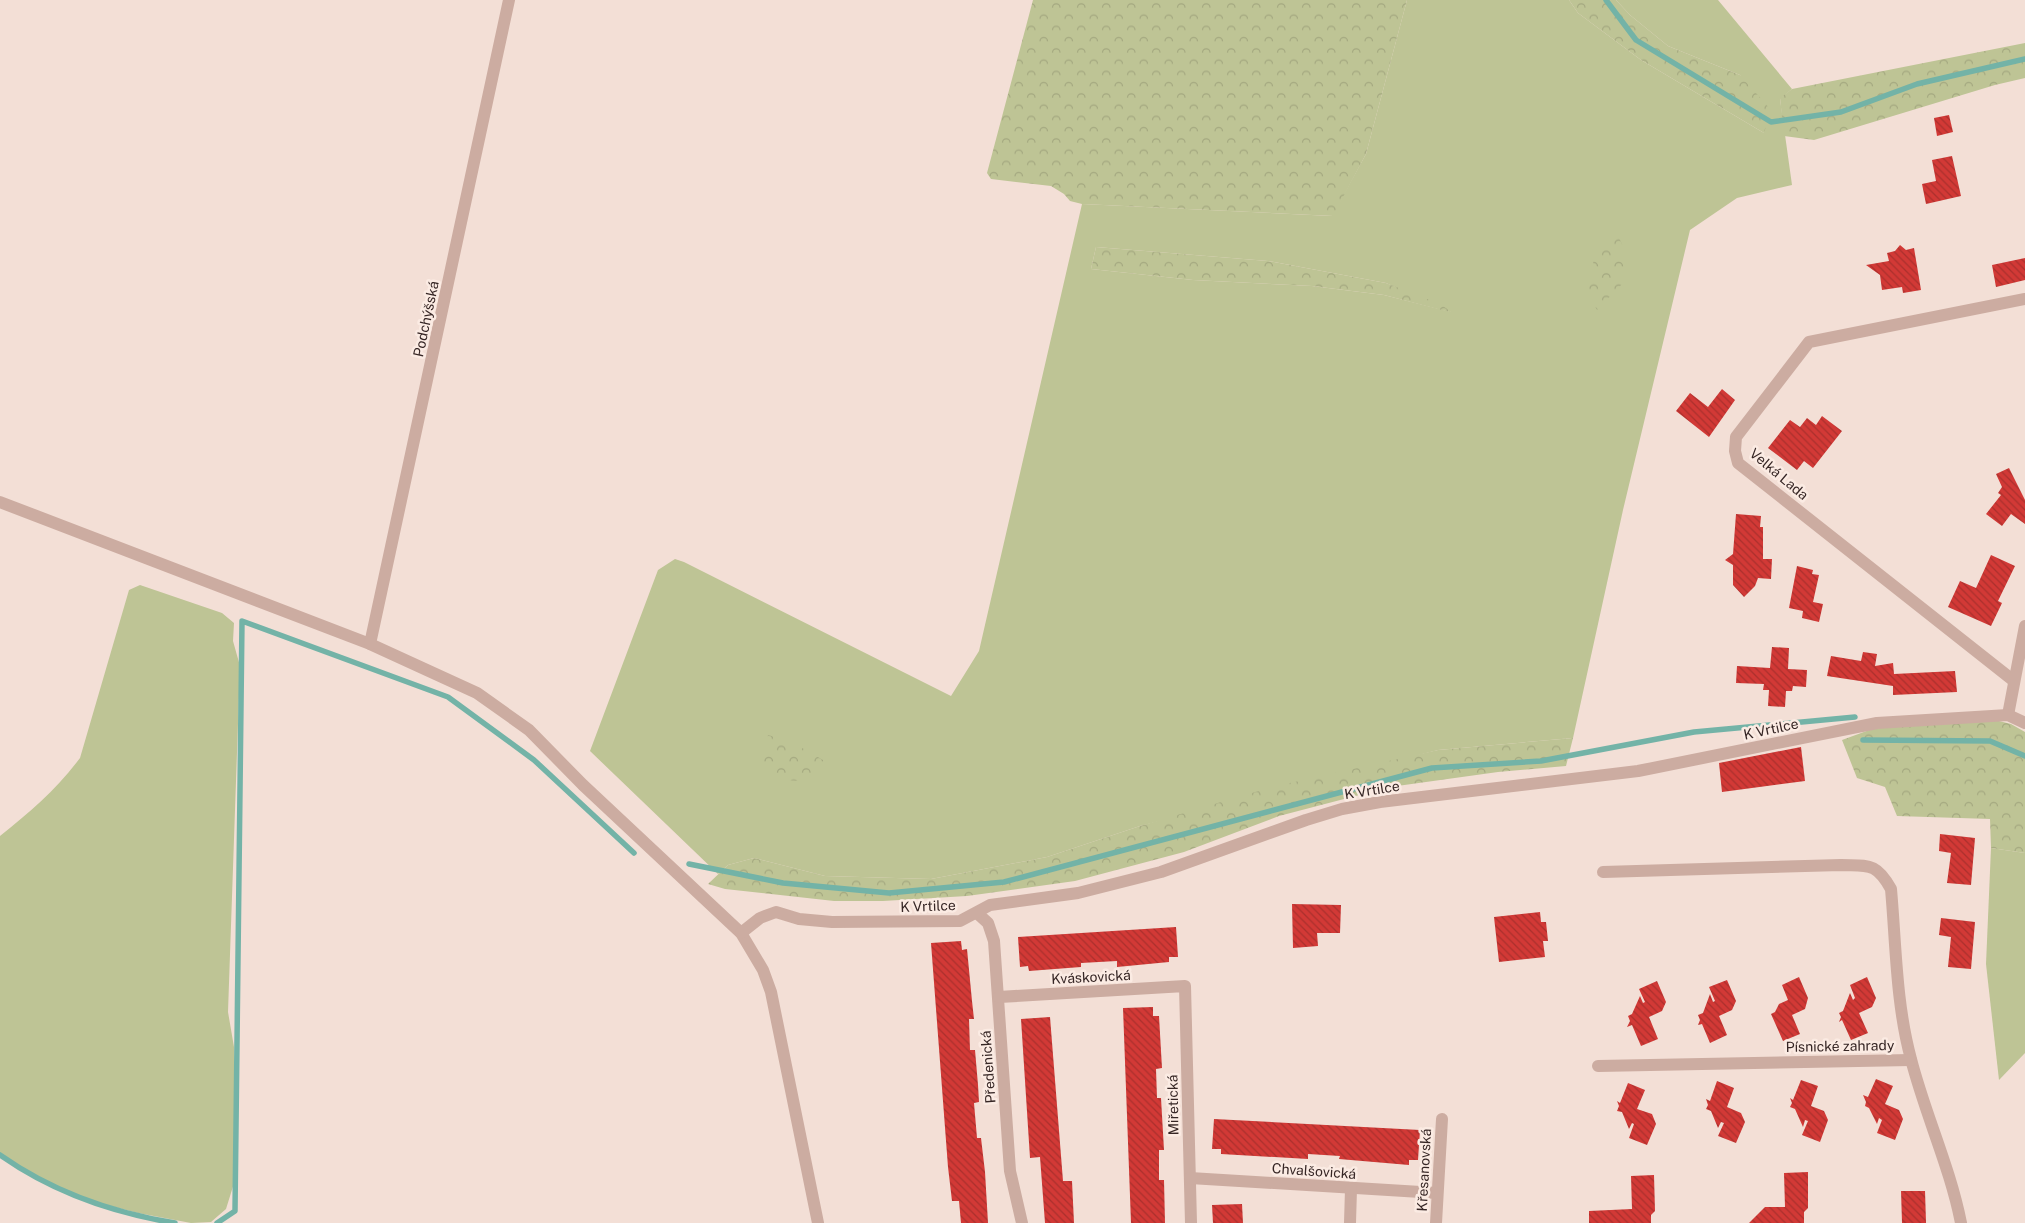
<svg xmlns="http://www.w3.org/2000/svg" width="2025" height="1223" font-family="'Public Sans',sans-serif">
  <style>
    .grass { fill: #bec495; fill-rule: evenodd }
    .forest { fill: url(#forest-crowns) }
    .lines { fill: none; stroke-linecap: round; stroke-linejoin: round }
    .stream { stroke: #73b3a7; stroke-width: 5.5 }
    .building { fill: url(#building-back-hatch) }
    .minor { stroke: #ccaca1; stroke-width: 12 }
    .labels { text-anchor: middle; stroke-width: 5; stroke-linejoin: round; paint-order: stroke }
    .street-label { font-size: 14px; fill: #362625; stroke: #fbebe3 }
  </style>
  <defs>
    <pattern id="forest-crowns" width="20" height="18" patternUnits="userSpaceOnUse" patternTransform="scale(1.25)"><rect width="20" height="18" fill="#bec495"/><path d="M2 6a3 3 0 1 1 6 0M12 15a3 3 0 1 1 6 0" fill="none" stroke="#a4a880"/></pattern>
    <pattern id="building-back-hatch" width="6" height="6" patternUnits="userSpaceOnUse" patternTransform="scale(1.25)"><rect width="6" height="6" fill="#d23936"/><path d="M-1 5l2 2M0 0l6 6M5-1l2 2" fill="none" stroke="#ab302d"/></pattern>
  </defs>
  <rect width="100%" height="100%" fill="#f3dfd6"/>
  <g class="grass">
    <path d="M1407,0H1569L1578,13L1641,60L1764,133L1740,75L1668,46L1630,15L1616,0H1718L1792,89L1780,99L1792,185L1737,198L1690,230L1623,510L1573,738L1438,750L1140,826L1047,857L931,879L825,876L754,858L728,865L718,874L590,751L658,570L675,559L684,562L951,696L979,651L1082,204L1332,216L1366,154ZM1096,247L1268,261L1386,283L1451,312L1384,295L1312,286L1193,280L1091,269Z"/>
    <path d="M140,585L222,613L234,623L233,641L240,666L228,1012L234,1047L235,1180L226,1209L211,1222L191,1223L138,1213L95,1202L40,1179L0,1155V836C31,811 56,790 80,758L129,590Z"/>
    <path d="M1991,848L2025,853V1053L1999,1080L1986,964Z"/>
  </g>
  <g class="forest">
    <path d="M1033,0H1407L1366,154L1333,216L1082,204L1070,201L1064,194L1051,186L991,179L987,173Z"/>
    <path d="M1569,0H1616L1630,15L1668,46L1740,75L1771,110L1764,133L1641,60L1578,13Z"/>
    <path d="M2025,43V78L1995,85L1814,140L1784,136L1780,98L1792,89Z"/>
    <path d="M1618,236L1626,252L1623,283L1597,310L1588,292L1595,253L1607,239Z"/>
    <path d="M1096,247L1268,261L1386,283L1440,304L1453,313L1384,295L1312,286L1193,280L1091,269Z"/>
    <path d="M1979,716L2011,724L2025,732V853L1991,848L1990,819L1897,816L1885,787L1857,778L1842,740L1872,729Z"/>
    <path d="M768,735L790,741L823,760L826,773C797,784 785,786 762,762Z"/>
    <path d="M1573,738L1566,766L1498,772L1390,787L1279,816L1184,852L1075,881L967,896L883,901H834L725,889L708,884L728,865L754,858L825,876L931,879L1047,857L1140,826L1272,787L1438,750Z"/>
  </g>
  <g class="lines">
    <g class="stream">
      <path d="M1606,0L1636,40L1771,122L1841,112L1917,84L2025,59"/>
      <path d="M1863,740L1990,741L2025,756"/>
      <path d="M689,864L783,883L889,893L1004,882L1432,768L1541,761L1694,732L1855,717"/>
      <path d="M0,1155C51,1191 113,1213 175,1223"/>
      <path d="M217,1223L235,1211L242,621L448,697L534,760L634,853"/>
    </g>
  </g>
  <g class="building">
    <path d="M1949,115L1953,132L1937,136L1934,118Z"/>
    <path d="M1952,156L1961,196L1926,204L1922,184L1936,181L1932,160Z"/>
    <path d="M1900,245L1906,250L1914,248L1921,290L1903,293L1902,287L1882,290L1880,275L1866,265L1889,261L1887,253L1895,251Z"/>
    <path d="M2025,258V280L1996,287L1992,265Z"/>
    <path d="M1722,389L1735,400L1709,437L1676,411L1690,393L1708,407Z"/>
    <path d="M1822,416L1842,431L1813,468L1804,461L1797,470L1768,448L1790,420L1800,427L1807,418L1816,425Z"/>
    <path d="M2009,468L2025,500V524L2011,514L2002,526L1986,514L2001,495L1998,493L2002,487L1996,474Z"/>
    <path d="M1736,514L1761,516L1760,527H1763V559H1772L1771,579L1758,578L1755,586L1744,597L1733,585V565L1725,560L1733,554Z"/>
    <path d="M1991,555L2015,566L1998,601L2002,603L1991,626L1948,607L1960,581L1976,588Z"/>
    <path d="M1797,566L1813,570L1812,574L1819,575L1813,602L1823,604L1819,622L1802,618L1803,611L1789,608Z"/>
    <path d="M1772,647L1789,648L1788,669L1807,670L1806,687L1793,686L1792,691H1786L1785,707L1768,706L1769,690H1763L1764,684L1736,683L1737,666L1770,668Z"/>
    <path d="M1863,652L1877,654L1875,666L1893,663L1894,674L1955,671L1957,692L1893,695V686L1827,676L1831,656L1861,661Z"/>
    <path d="M1801,747L1805,781L1722,792L1719,763Z"/>
    <path d="M1940,834L1975,838L1971,885L1947,883L1951,853L1939,851Z"/>
    <path d="M1292,904L1341,905L1340,933H1317L1318,946L1293,948Z"/>
    <path d="M1540,912L1541,922H1546L1548,941H1543L1545,957L1499,962L1494,917Z"/>
    <path d="M1941,918L1975,922L1971,969L1948,967L1951,937L1939,935Z"/>
    <path d="M1176,927L1178,957H1169V962L1117,967V961L1081,963V967L1029,971L1028,966L1020,967L1018,937Z"/>
    <path d="M961,941L962,950L967,949L972,1001L974,1019H969L970,1050H975L978,1085L979,1102L974,1103L977,1138H981L985,1172L988,1223H961L959,1201H952L948,1167L931,943Z"/>
    <path d="M1799,977L1808,998L1805,1009L1792,1015L1800,1034L1783,1041L1771,1014L1775,1012L1779,1004L1788,1000L1782,985Z"/>
    <path d="M1867,977L1876,998L1872,1007L1859,1013L1868,1033L1851,1040L1842,1020L1839,1022L1841,1017L1839,1013L1843,1011L1850,993L1853,1000L1855,998L1850,985Z"/>
    <path d="M1727,980L1736,1001L1732,1010L1719,1016L1727,1035L1710,1043L1702,1024L1698,1025L1700,1020L1698,1015L1703,1013L1710,994L1713,1002L1715,1001L1709,987Z"/>
    <path d="M1657,981L1666,1002L1662,1011L1649,1017L1658,1039L1641,1046L1632,1025L1627,1027L1630,1021L1628,1016L1632,1014L1640,996L1643,1003L1645,1002L1639,989Z"/>
    <path d="M1153,1007V1016H1159L1161,1051L1162,1068L1156,1069L1157,1098H1161L1164,1150H1159V1180H1164L1165,1223H1131L1123,1008Z"/>
    <path d="M1050,1017L1063,1181H1072L1074,1223H1045L1040,1157L1030,1158L1021,1019Z"/>
    <path d="M1876,1079L1893,1086L1885,1104L1899,1110L1903,1119L1895,1140L1877,1133L1882,1120L1879,1118L1877,1124L1869,1108L1865,1106L1866,1102L1863,1095L1868,1097Z"/>
    <path d="M1801,1080L1818,1086L1811,1106L1824,1111L1828,1120L1820,1142L1802,1135L1808,1121L1805,1120L1803,1127L1795,1109L1790,1107L1792,1103L1790,1098L1793,1100Z"/>
    <path d="M1717,1081L1734,1088L1727,1107L1741,1113L1745,1122L1736,1143L1718,1136L1724,1123L1721,1122L1718,1128L1711,1111L1706,1109L1708,1105L1706,1099L1710,1101Z"/>
    <path d="M1628,1083L1645,1090L1637,1109L1652,1114L1656,1124L1647,1145L1629,1138L1634,1124L1632,1123L1629,1129L1622,1112L1617,1111L1619,1106L1617,1101L1620,1103Z"/>
    <path d="M1214,1119L1420,1130L1418,1160H1409V1165L1339,1159L1340,1156L1308,1154V1159L1221,1154V1149H1212Z"/>
    <path d="M1808,1172V1208L1804,1212V1223H1749L1765,1207H1785L1784,1173Z"/>
    <path d="M1654,1175L1655,1211L1651,1215V1223H1589V1211L1632,1209L1631,1176Z"/>
    <path d="M1901,1191H1925L1926,1223H1902Z"/>
    <path d="M1242,1204L1243,1223H1213L1212,1205Z"/>
  </g>
  <g class="lines">
    <g class="minor">
      <path d="M0,502L370,644L477,693L529,730L583,785L741,933L763,970L771,992L818,1223"/>
      <path d="M370,644L509,0"/>
      <path d="M2014,681L1738,463L1735,451L1736,437L1809,342L2025,299"/>
      <path d="M2008,715L2025,626"/>
      <path d="M1603,872L1841,865C1868,866 1876,862 1891,889C1896,945 1896,1004 1911,1059C1925,1114 1950,1167 1961,1223"/>
      <path d="M977,913L988,923L994,941L1010,1171L1022,1223"/>
      <path d="M741,933L760,918L776,912L799,919L832,922L960,921L990,905L1078,893L1161,872L1306,820L1342,809L1380,802L1638,771L1877,723L2008,715L2025,723"/>
      <path d="M999,997L1185,986L1191,1223"/>
      <path d="M1598,1066L1911,1060"/>
      <path d="M1190,1178L1437,1193"/>
      <path d="M1350,1223L1351,1189"/>
      <path d="M1436,1223L1442,1119"/>
    </g>
  </g>
  <g class="labels">
    <g class="street-label">
      <text transform="translate(426 319) rotate(-78)" y="5">Podchýšská</text>
      <text transform="translate(1779 474) rotate(40)" y="5">Velká Lada</text>
      <text transform="translate(1771 729) rotate(-12)" y="5">K Vrtilce</text>
      <text transform="translate(1372 790) rotate(-9)" y="5">K Vrtilce</text>
      <text transform="translate(928 906) rotate(-2)" y="5">K Vrtilce</text>
      <text transform="translate(1091 977) rotate(-3)" y="5">Kváskovická</text>
      <text transform="translate(1840 1046) rotate(-1)" y="5">Písnické zahrady</text>
      <text transform="translate(988 1067) rotate(-94)" y="5">Předenická</text>
      <text transform="translate(1173 1105) rotate(-91)" y="5">Miřetická</text>
      <text transform="translate(1424 1170) rotate(-87)" y="5">Křesanovská</text>
      <text transform="translate(1314 1171) rotate(4)" y="5">Chvalšovická</text>
    </g>
  </g>
</svg>
